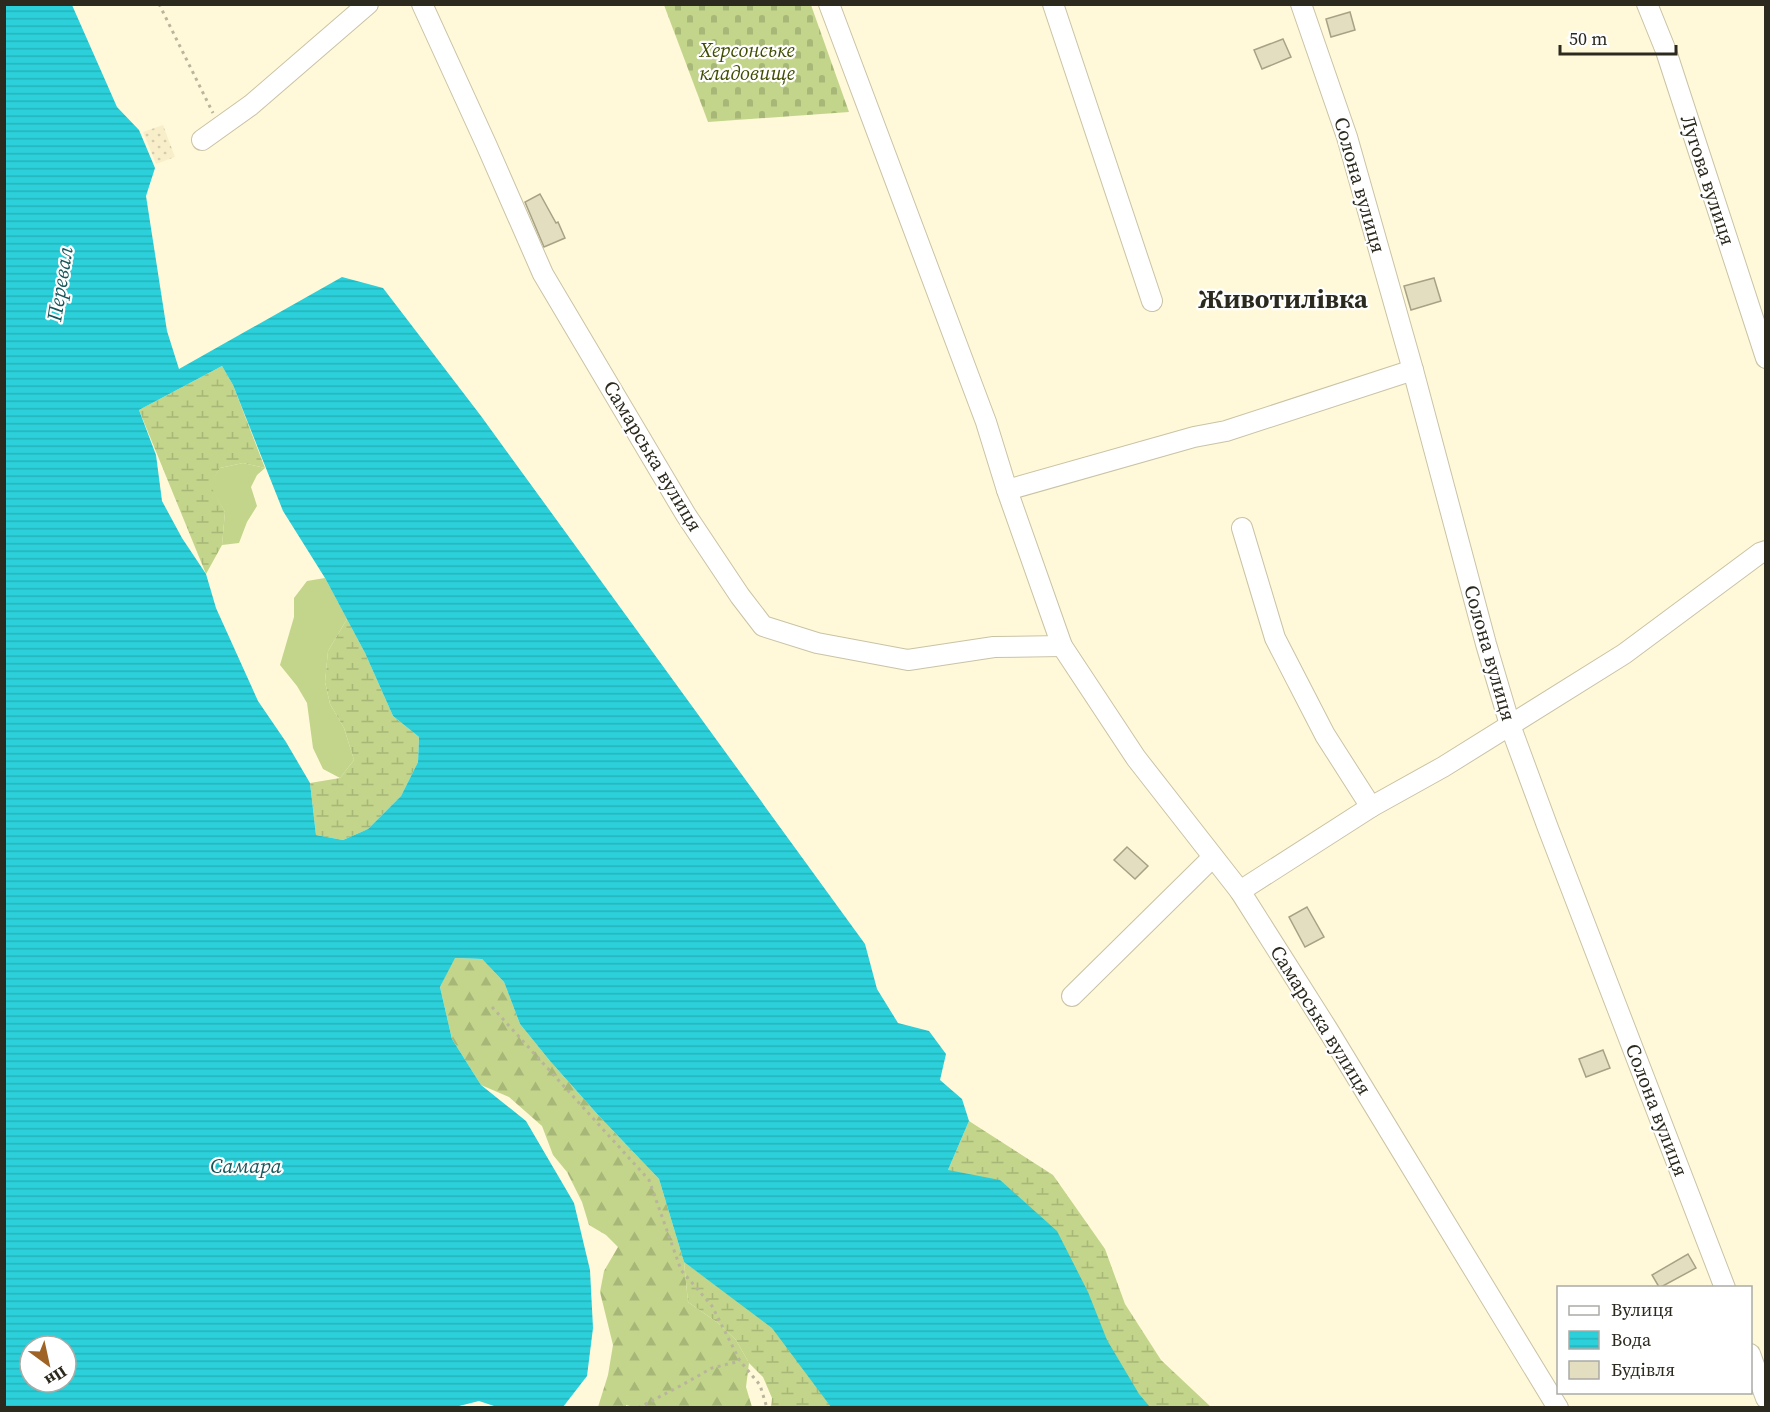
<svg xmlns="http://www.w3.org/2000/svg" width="1770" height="1412" font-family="'Source Serif 4',serif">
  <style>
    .grass { fill: #c2d58a }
    .forest { fill: url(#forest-firs) }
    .wetland { fill: url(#wetland-marsh) }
    .sand { fill: url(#sand-dots) }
    .cemetery { fill: url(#cemetery-stones) }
    .water { fill: url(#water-rules); fill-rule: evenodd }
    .building { fill: #e4dec0; stroke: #a7a285; stroke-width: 1.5 }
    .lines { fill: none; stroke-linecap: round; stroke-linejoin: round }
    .minor-casing { stroke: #c9c3a5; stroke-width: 22 }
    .path { stroke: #b9b59c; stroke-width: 3; stroke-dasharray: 3 4.5; stroke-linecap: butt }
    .minor { stroke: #fff; stroke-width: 20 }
    .labels { text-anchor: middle; stroke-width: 4.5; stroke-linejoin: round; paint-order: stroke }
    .park-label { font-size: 20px; font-style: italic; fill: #3e4b00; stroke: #fff }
    .street-label { font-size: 20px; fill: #2c2a1e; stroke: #fff }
    .water-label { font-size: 21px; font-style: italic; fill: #17575b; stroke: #fff }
    .district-label { font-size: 26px; font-weight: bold; fill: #2c2a1e; stroke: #fff }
  </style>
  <defs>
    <pattern id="forest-firs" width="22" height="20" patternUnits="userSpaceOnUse" patternTransform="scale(1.5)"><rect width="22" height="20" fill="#c2d58a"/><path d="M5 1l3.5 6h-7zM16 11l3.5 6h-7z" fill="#a7b777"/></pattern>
    <pattern id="wetland-marsh" width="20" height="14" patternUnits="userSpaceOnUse" patternTransform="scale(1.5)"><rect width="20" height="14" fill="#c2d58a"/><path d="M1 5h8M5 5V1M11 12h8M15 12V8" fill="none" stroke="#a7b777"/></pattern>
    <pattern id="sand-dots" width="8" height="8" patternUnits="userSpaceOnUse" patternTransform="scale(1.5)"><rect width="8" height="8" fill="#f8eec9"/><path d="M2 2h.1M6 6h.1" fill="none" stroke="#d5ccac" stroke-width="1.8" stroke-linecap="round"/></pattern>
    <pattern id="cemetery-stones" width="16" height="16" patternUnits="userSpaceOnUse" patternTransform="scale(1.5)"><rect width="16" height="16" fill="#c2d58a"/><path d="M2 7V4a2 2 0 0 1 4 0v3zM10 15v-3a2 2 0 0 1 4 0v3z" fill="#a7b777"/></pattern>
    <pattern id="water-rules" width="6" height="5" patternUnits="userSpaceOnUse" patternTransform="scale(1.5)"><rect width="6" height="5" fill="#2bd0da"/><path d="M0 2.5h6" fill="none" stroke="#26b3bb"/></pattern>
  </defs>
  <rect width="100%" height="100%" fill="#fff9da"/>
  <g class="grass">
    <path d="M243,463L265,468L257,475L251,487L257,506L247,522L239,543L222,545L225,512L209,485L220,468Z"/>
    <path d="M325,578L347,619L328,651L325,682L330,704L344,728L354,760L340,778L323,769L313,748L307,703L297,686L280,665L294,617V598L307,581Z"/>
  </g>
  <path class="forest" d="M454,958L482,959L504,982L520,1024L550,1061L599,1116L659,1179L684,1262L688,1302L718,1323L736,1340L749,1363L746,1387L752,1407L638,1408L626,1405V1407H598L608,1375L613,1345L600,1292L604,1271L618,1247L606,1235L589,1225L582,1202L567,1172L553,1155L542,1126L509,1097L481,1085L452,1039L440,987Z"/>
  <g class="wetland">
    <path d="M222,366L233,385L265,468L243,463L220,468L210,485L225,512L222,545L206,574L139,410Z"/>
    <path d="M347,619L365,653L393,716L419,737L418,762L401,796L368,829L343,840L316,835L310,783L340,778L354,760L344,728L330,704L325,682L328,651Z"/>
    <path d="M969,1121L1053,1175L1105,1249L1125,1304L1161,1360L1211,1407H771L772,1398L763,1377L749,1363L736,1340L718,1323L688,1302L684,1262L739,1302L948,1170Z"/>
  </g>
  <path class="sand" d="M163,125L175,157L156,164L143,132Z"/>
  <path class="cemetery" d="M664,5H811L849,112L708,122Z"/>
  <path class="water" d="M72,5L117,107L139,130L155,168L146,196L167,331L179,369L342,277L383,288L481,416L865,944L877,989L898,1023L929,1031L946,1054L940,1080L962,1099L969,1121L948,1170L1000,1180L1057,1231L1088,1292L1107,1340L1139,1394L1150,1407H831L772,1328L684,1262L659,1179L599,1116L550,1061L520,1024L504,982L482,959L455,958L440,987L452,1039L481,1085L526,1121L574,1203L590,1270L593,1328L587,1376L563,1407H497L479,1401L451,1408L5,1407L4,5ZM222,366L233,385L283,511L325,578L365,653L393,716L419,737L418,762L401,796L368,829L343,840L316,835L310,783L286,742L258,701L216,608L206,574L182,538L162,501L156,455L139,410ZM30,1346H66V1382H30Z"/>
  <g class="building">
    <path d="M1350,12L1355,30L1331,37L1326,19Z"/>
    <path d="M1283,39L1291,57L1262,69L1254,50Z"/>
    <path d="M540,194L556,223L558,222L565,238L544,247L525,202Z"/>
    <path d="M1434,278L1441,301L1411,310L1404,286Z"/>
    <path d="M1127,847L1148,866L1135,879L1114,860Z"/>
    <path d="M1307,907L1324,937L1305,947L1289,917Z"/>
    <path d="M1603,1050L1610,1068L1586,1077L1579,1059Z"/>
    <path d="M1688,1254L1696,1268L1661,1287H1659L1652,1275Z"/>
  </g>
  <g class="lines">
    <defs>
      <g id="minor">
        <path d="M422,4L486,144L543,274L686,515L740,596L763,626L817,643L908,660L994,647L1062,646"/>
        <path d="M829,4L986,422L1007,490L1062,646L1136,758L1240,891L1328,1030L1558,1408"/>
        <path d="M1053,4L1152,301"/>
        <path d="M1301,4L1347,137L1413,370L1486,644L1510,725L1548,828L1725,1288"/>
        <path d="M1647,4L1666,51L1766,358"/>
        <path d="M202,140L251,105L368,4"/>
        <path d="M1007,490L1194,437L1226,431L1413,370"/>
        <path d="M1242,528L1275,638L1325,735L1371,807"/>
        <path d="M1240,891L1371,807L1443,767L1624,654L1760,553L1766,551"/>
        <path d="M1072,996L1213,857"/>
        <path d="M1750,1354L1766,1398"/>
      </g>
    </defs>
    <use href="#minor" class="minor-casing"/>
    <g class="path">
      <path d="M159,4L213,113"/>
      <path d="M492,1007L649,1180L681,1270L712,1306L740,1361L760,1385L767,1408"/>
      <path d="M638,1408L682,1385L712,1368L740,1361"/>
    </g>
    <use href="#minor" class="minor"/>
  </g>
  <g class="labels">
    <g class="park-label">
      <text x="747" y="57">Херсонське<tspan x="747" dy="23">кладовище</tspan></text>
    </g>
    <g class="street-label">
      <text transform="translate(1708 180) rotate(72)" y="7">Лугова вулиця</text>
      <text transform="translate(1360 185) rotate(74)" y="7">Солона вулиця</text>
      <text transform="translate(653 456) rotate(59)" y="7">Самарська вулиця</text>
      <text transform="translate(1490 653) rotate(74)" y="7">Солона вулиця</text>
      <text transform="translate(1321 1020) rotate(58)" y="7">Самарська вулиця</text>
      <text transform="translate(1657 1110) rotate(69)" y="7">Солона вулиця</text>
    </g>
    <g class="water-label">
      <text transform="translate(60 284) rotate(-81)" y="7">Перевал</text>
      <text x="246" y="1173">Самара</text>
    </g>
    <g class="district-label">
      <text x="1283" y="308">Животилівка</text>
    </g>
  </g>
  <rect width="1770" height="1412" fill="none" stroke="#2c2a1e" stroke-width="12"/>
  <rect x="1557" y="1286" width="195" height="108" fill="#ffffff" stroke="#abaaa5" stroke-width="1.5"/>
  <rect x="1569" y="1306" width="30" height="9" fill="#ffffff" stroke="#abaaa5" stroke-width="1.5"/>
  <text x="1611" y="1316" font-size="18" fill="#2c2a1e">Вулиця</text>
  <rect x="1569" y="1331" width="30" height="18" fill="url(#water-rules)" stroke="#abaaa5" stroke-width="1.5"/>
  <text x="1611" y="1346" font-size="18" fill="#2c2a1e">Вода</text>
  <rect x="1569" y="1361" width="30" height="18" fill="#e4dec0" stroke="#abaaa5" stroke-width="1.5"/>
  <text x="1611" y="1376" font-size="18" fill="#2c2a1e">Будівля</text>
  <g transform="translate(48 1364) rotate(147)"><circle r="28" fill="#ffffff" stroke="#abaaa5" stroke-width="1.5"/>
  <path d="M0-4.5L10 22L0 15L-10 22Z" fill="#9e6325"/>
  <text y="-9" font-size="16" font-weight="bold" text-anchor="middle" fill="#2c2a1e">Пн</text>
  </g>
  <path d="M1560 45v9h116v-9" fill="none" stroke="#2c2a1e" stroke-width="3"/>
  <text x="1569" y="45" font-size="18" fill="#2c2a1e" stroke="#ffffff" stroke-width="4.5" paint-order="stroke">50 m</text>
</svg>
